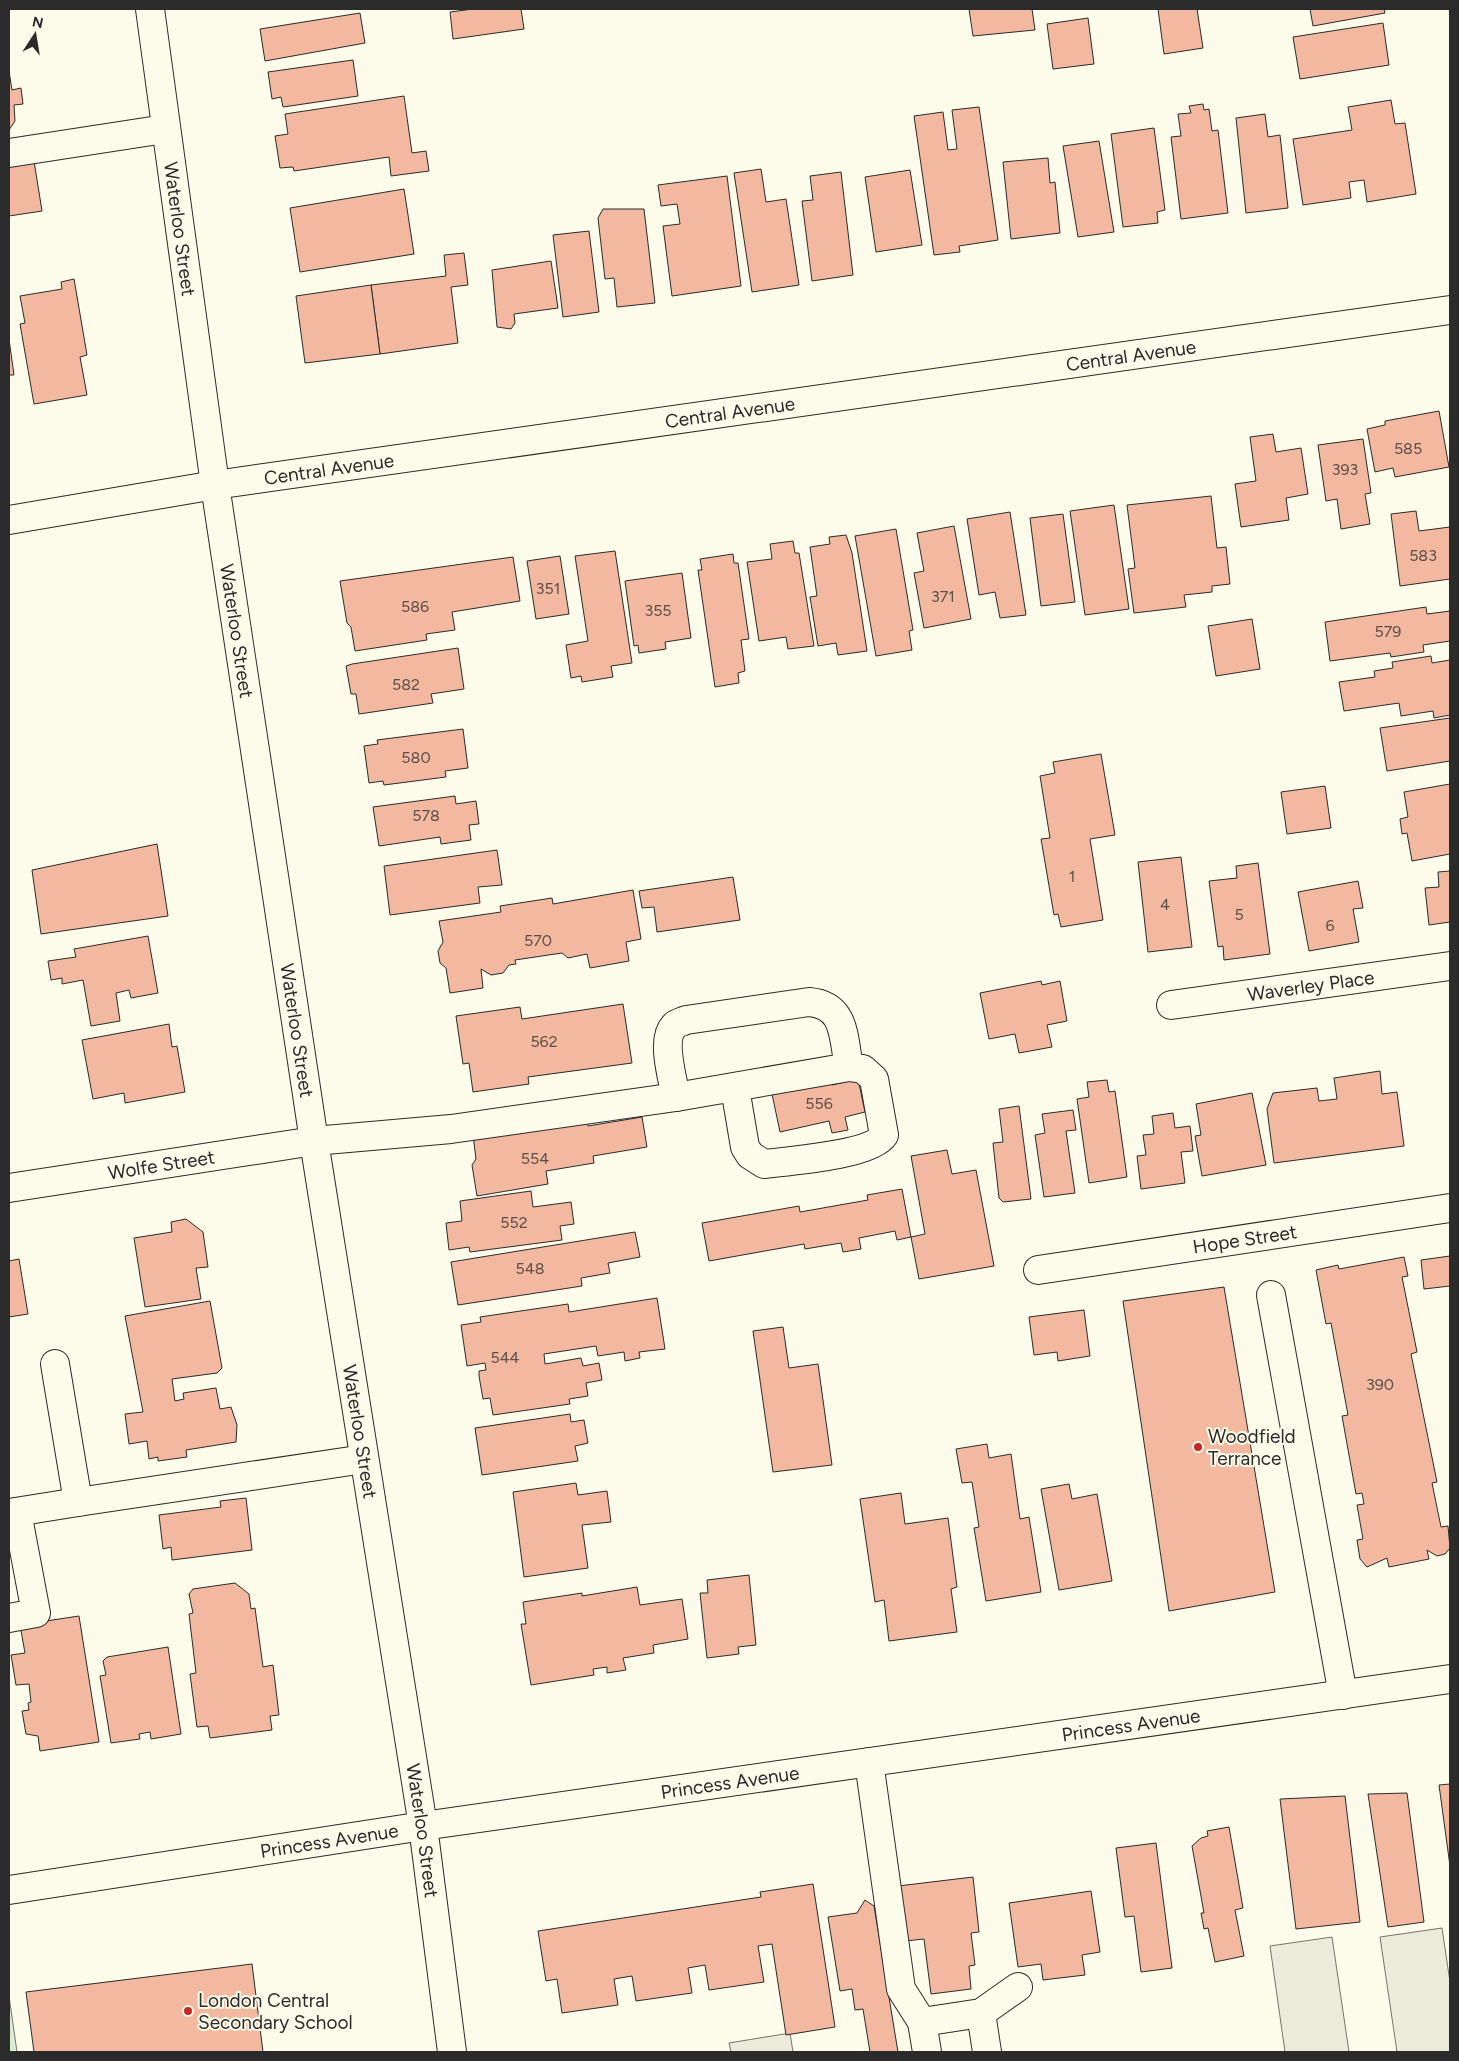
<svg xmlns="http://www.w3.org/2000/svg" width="1459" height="2061" font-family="Figtree,sans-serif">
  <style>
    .park { fill: url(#park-tufts); stroke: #74746e }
    .parking { fill: #eceadb; stroke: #74746e }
    .building { fill: #f2b8a0; stroke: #2b2b2b }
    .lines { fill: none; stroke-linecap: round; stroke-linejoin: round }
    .minor-casing { stroke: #2b2b2b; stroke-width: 30 }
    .minor { stroke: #fdfbea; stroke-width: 28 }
    .poi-dot { fill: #c62828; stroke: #fdfbea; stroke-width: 2 }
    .labels { text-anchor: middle; stroke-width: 4; stroke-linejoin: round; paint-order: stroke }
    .number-label { font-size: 16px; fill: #5d4e48 }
    .street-label { font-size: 19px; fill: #2b2b2b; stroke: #fdfbea }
    .poi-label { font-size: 19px; fill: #2b2b2b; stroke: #fdfbea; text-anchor: start }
  </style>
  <defs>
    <pattern id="park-tufts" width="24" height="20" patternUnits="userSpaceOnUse" patternTransform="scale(1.25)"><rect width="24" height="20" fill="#deebd1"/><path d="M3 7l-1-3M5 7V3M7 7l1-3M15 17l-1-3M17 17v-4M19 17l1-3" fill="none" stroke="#bfcab4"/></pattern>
  </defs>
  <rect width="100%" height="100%" fill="#fdfbea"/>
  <path class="park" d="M9,1996L17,2052H9Z"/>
  <g class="parking">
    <path d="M1442,1928L1450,1982V2052H1397L1380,1937Z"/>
    <path d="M1332,1937L1349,2052H1285L1270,1946Z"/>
    <path d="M790,2033L793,2052H731L729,2043Z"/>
  </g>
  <g class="building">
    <path d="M473,9H521L524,29L453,39L450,12Z"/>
    <path d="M969,9H1032L1035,30L973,36Z"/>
    <path d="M1158,9H1197L1203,48L1164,54Z"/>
    <path d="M1310,9H1384L1385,13L1313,26Z"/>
    <path d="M360,13L365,43L265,61L260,29Z"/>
    <path d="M1088,18L1094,64L1053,69L1047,24Z"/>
    <path d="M1383,23L1389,65L1300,79L1293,37Z"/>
    <path d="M353,60L358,96L283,107L281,97L272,99L268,72Z"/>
    <path d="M9,71L12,90L21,88L23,104L14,105L15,121L9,130Z"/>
    <path d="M404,96L412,153L426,151L429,171L391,176L389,157L294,171L293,167L280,168L275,136L288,134L285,114Z"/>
    <path d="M1391,100L1395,124L1405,123L1416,194L1367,202L1364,180L1349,182L1351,198L1303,205L1293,139L1352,130L1348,107Z"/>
    <path d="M1203,104L1204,110L1209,109L1212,131L1218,130L1228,213L1181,219L1171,137L1181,136L1178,114L1191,113L1189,106Z"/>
    <path d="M979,107L998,240L959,246L960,252L934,255L914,116L943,112L948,150L957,149L952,110Z"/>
    <path d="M1265,114L1268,137L1280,135L1288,208L1246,213L1236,118Z"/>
    <path d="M1154,128L1165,210L1157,212L1158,223L1123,227L1111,134Z"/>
    <path d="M1099,141L1114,232L1078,237L1063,146Z"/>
    <path d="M1048,158L1050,183L1055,182L1060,233L1011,239L1003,162Z"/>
    <path d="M34,161L42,211L9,216V165Z"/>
    <path d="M761,169L766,202L786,199L799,285L752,292L734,173Z"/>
    <path d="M910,170L922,245L876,252L865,177Z"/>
    <path d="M841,172L853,275L812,281L802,201L813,200L810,176Z"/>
    <path d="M727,176L741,286L672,296L663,226L680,224L677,204L661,206L658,185Z"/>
    <path d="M404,189L414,254L300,272L290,208Z"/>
    <path d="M603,209H644L655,303L617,307L614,278L605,279L598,218Z"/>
    <path d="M589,231L599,312L563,317L553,235Z"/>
    <path d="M464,253L468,285L451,287L458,343L380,354L371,285L446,276L444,255Z"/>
    <path d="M551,261L558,308L514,314L515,323L511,329L497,327L492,270Z"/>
    <path d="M74,279L87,355L80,357L87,395L34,404L20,324L25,323L20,296L62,289L61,282Z"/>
    <path d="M371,285L380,354L305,363L296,296Z"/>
    <path d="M9,339L14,375H9Z"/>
    <path d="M1439,411L1449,467L1395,477L1393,468L1375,472L1367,429L1385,425V421Z"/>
    <path d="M1273,434L1276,452L1301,448L1308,494L1286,498L1289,520L1241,527L1235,484L1256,481L1250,437Z"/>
    <path d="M1363,439L1371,493L1365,494L1370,524L1341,529L1337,499L1326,501L1318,445Z"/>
    <path d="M1211,496L1217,548L1226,547L1230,584L1212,586V592L1184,595L1186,607L1134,613L1128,569L1135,568L1127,505Z"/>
    <path d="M1114,505L1129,609L1085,615L1070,511Z"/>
    <path d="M1416,511L1419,531L1450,527V579L1400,586L1391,514Z"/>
    <path d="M1010,512L1026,615L1000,618L995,592L979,595L967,519Z"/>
    <path d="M1063,514L1075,602L1041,606L1030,518Z"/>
    <path d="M954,526L971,619L924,628L914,573L924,571L917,533Z"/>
    <path d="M896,529L913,630L909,631L912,650L876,656L855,536Z"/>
    <path d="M846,535L852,553L867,651L838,655L836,643L818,646L810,597L817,596L810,547L830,544L829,537Z"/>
    <path d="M793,541L795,553H799L814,646L788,649L786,637L759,641L747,562L772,559L770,544Z"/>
    <path d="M615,551L632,663L611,666L613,677L582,682L581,676L571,678L566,645L588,641L575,556Z"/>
    <path d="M733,554L734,563H738L749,639L741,640L745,671L738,673L739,683L715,687L698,570H702L700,559Z"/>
    <path d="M560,556L569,614L536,619L527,561Z"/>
    <path d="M513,557L520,601L452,612L455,630L426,634L427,640L355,651L351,627L347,623L340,581Z"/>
    <path d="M682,573L691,638L665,642L666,649L639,653L638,645L634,646L625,581Z"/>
    <path d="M1426,607L1427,614L1450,611V641L1423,645L1424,652L1391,657L1390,653L1330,661L1325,622Z"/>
    <path d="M1252,619L1260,669L1216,676L1208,626Z"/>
    <path d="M458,648L464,689L431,694L433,703L359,714L356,694H351L346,666L352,664Z"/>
    <path d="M1431,656L1432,663L1450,660V715L1434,718L1433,711L1401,716L1399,703L1344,711L1339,682L1375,677L1374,671L1393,668L1392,662Z"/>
    <path d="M1450,718V761L1387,771L1380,728Z"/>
    <path d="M463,729L468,768L445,771L446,777L384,785L383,781L369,783L364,746L378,744L377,740Z"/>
    <path d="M1101,754L1115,835L1090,839L1103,920L1061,927L1058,914L1054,915L1041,839L1050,838L1040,776L1055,773L1053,762Z"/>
    <path d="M1450,784V854L1412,861L1407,833L1402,834L1400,819L1408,817L1404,792Z"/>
    <path d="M1325,786L1331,828L1287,834L1281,792Z"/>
    <path d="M455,796L456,804L476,801L479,824L469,825L471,840L441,844L440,837L379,846L373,807Z"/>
    <path d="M157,844L168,916L41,934L32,870Z"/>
    <path d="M497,850L502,885L478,887L480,903L390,915L384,866Z"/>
    <path d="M1181,857L1192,947L1148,952L1138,862Z"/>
    <path d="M1258,863L1270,954L1224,960L1223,946L1218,947L1209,881L1237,878L1236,866Z"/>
    <path d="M1450,871V922L1429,925L1425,888L1439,887L1438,872Z"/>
    <path d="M733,877L740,920L657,932L654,907L642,908L639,891Z"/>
    <path d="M1358,881L1363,908L1353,909L1359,942L1309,951L1298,892Z"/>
    <path d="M633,890L641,939L626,942L629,961L590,968L587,954L568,958L562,953L515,960L516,964L509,965L503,973L491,975L481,969L483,988L450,993L446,968L440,963L438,951L443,942L439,921L501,912L500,906L552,898L553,904Z"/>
    <path d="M148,936L158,993L131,998L129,990L116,993L120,1021L91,1026L83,980L62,984V978L51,980L48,961L76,957L74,949Z"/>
    <path d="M1041,981L1042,985L1060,981L1067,1021L1047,1025L1052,1047L1019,1053L1015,1034L989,1039L980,993Z"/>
    <path d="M623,1004L632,1063L528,1077L529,1084L473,1092L469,1063L463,1064L456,1016L520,1007L522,1019Z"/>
    <path d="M169,1024L172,1047L177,1046L185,1092L125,1103L124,1093L93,1099L82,1040Z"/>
    <path d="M1380,1071L1382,1094L1397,1092L1404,1146L1274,1163L1267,1109L1273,1093L1317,1088L1319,1101L1337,1099L1334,1078Z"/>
    <path d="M858,1079L865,1112L845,1117L848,1130L832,1133L829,1121L780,1132L772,1094L831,1080L832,1085Z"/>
    <path d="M1107,1080L1109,1092L1115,1091L1127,1177L1089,1183L1077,1099L1089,1097L1087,1082Z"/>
    <path d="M1252,1093L1266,1165L1202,1176L1195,1136L1201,1135L1196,1104Z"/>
    <path d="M1019,1106L1031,1199L1003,1202L999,1198L993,1143L1003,1142L999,1109Z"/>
    <path d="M1073,1110L1076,1130L1066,1131L1075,1193L1044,1197L1035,1135L1045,1133L1042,1114Z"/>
    <path d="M1173,1113L1175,1128L1190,1126L1193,1151L1181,1152L1185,1183L1141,1189L1137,1156L1146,1155L1143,1135L1154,1134L1152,1116Z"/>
    <path d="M642,1117L647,1147L593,1156L594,1163L546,1171L548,1184L477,1196L472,1165L476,1159L473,1135L587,1120L588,1126Z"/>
    <path d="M947,1150L952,1174L976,1170L994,1266L919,1279L911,1237L897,1240L895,1231L859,1238L861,1249L843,1252L841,1243L805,1249L804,1244L709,1261L702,1223L799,1206L800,1212L868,1200L867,1195L902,1189L911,1237L925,1234L911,1156Z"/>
    <path d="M531,1191L533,1207L571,1202L574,1224L560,1226L562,1240L470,1252L469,1247L449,1250L446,1223L462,1221L460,1201Z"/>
    <path d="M186,1219L203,1232L208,1267L196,1268L201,1299L145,1307L134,1238L172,1232L171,1222Z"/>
    <path d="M635,1232L640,1257L608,1263L610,1273L581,1278L582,1286L458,1305L451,1262Z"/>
    <path d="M1450,1246V1286L1424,1289L1421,1260L1450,1256Z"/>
    <path d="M1404,1257L1408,1276L1402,1277L1417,1352L1411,1354L1437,1482L1432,1483L1441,1527L1448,1526L1450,1548L1445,1554L1437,1556L1427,1550L1429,1559L1389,1567L1387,1558L1367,1567L1360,1559L1357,1540L1363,1539L1357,1505L1364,1504L1362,1493L1356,1494L1342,1416L1348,1415L1331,1323L1326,1324L1316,1270L1338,1265L1339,1269Z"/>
    <path d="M19,1259L28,1314L9,1317V1261Z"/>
    <path d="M1224,1287L1275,1592L1169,1611L1123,1301Z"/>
    <path d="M657,1298L665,1349L639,1352L640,1358L625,1361L624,1352L598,1356L596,1346L544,1354L545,1364L581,1358L583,1366L599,1363L602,1380L586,1383L588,1396L569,1399L570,1404L493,1415L490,1398L483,1399L479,1376V1371L486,1370L485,1363L467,1366L461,1325L481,1322L480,1317L568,1304L569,1312Z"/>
    <path d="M210,1301L222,1368L217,1373L172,1379L175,1401L184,1399L183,1393L216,1388L220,1409L231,1407L237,1425L236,1442L186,1450L187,1457L158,1461V1457L149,1459L147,1441L129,1444L125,1414L143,1412L125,1316Z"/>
    <path d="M1084,1310L1090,1356L1058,1361L1057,1352L1034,1355L1029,1317Z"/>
    <path d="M783,1327L789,1368L818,1364L832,1465L773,1472L753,1331Z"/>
    <path d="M570,1414L571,1422L584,1420L588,1443L575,1446L578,1461L482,1475L475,1428Z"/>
    <path d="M987,1444L989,1458L1011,1454L1020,1519L1029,1517L1041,1592L986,1601L974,1528L979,1527L972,1482L962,1483L956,1449Z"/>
    <path d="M576,1483L578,1495L607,1491L611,1522L582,1525L588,1568L524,1577L513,1492Z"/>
    <path d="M1069,1484L1072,1499L1097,1494L1112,1581L1059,1590L1041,1489Z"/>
    <path d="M901,1493L905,1524L948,1518L957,1587L951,1589L957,1632L889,1641L884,1600L875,1602L860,1499Z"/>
    <path d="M246,1498L252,1550L172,1560L171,1547L163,1549L159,1515L221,1507L220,1501Z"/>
    <path d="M749,1575L756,1645L738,1647L739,1654L707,1658L700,1593H708L707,1580Z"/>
    <path d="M235,1583L249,1594L251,1609L255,1608L263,1667L273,1665L279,1715L270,1716L272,1730L210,1738L208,1726L197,1727L190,1674L196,1673L189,1614L193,1613L189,1594L193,1589Z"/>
    <path d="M637,1587L640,1605L682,1599L688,1639L653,1645L654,1653L623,1658L626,1670L607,1673V1667L593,1669L594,1675L531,1685L521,1624H526L523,1602L582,1593V1596Z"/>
    <path d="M79,1616L99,1742L40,1751L38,1736L26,1734L22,1711L29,1710L28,1703L31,1702L29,1684L16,1685L11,1655L25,1653L20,1625Z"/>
    <path d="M168,1647L181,1734L151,1739L150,1732L139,1734L140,1739L111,1743L100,1676L106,1675L103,1661L107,1657Z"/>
    <path d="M1450,1784V1866L1439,1785Z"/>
    <path d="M1407,1793L1424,1922L1388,1927L1368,1794Z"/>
    <path d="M1345,1796L1360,1922L1296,1929L1280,1799Z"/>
    <path d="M1229,1827L1243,1908L1235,1910L1244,1956L1215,1962L1208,1928L1204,1929L1201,1913H1204L1192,1846L1201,1838L1208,1836L1207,1831Z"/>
    <path d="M1156,1843L1172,1968L1141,1972L1134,1916L1125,1917L1116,1848Z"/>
    <path d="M973,1877L979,1932L971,1933L975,1965L969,1966L971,1989L931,1994L924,1939L905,1941L898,1886Z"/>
    <path d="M813,1884L835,2027L786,2035L772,1944L758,1946L764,1982L709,1990L705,1965L688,1968L692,1993L636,2001L632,1976L614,1979L618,2005L562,2013L557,1979L546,1981L538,1931L761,1897L760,1892Z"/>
    <path d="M1091,1891L1100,1952L1082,1955L1085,1975L1043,1980L1041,1964L1018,1967L1009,1903Z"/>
    <path d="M865,1900L874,1906L898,2052H870L863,2009L855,2010L852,1989L840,1991L828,1917L857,1913Z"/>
    <path d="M252,1964L263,2052H34L26,1992Z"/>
  </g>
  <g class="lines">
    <defs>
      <g id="minor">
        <path id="s1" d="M150,9L215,485L314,1141L423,1826L452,2052"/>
        <path d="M9,153L165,129"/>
        <path id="s2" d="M9,520L215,485L1450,310"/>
        <path id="s3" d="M1171,1005L1450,966"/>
        <path d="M676,1097C673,1080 660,1038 675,1025C677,1023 682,1022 686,1020L809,1002C846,1005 843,1037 849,1067"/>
        <path id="s4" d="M9,1188L314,1141L451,1129L676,1097L849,1067L863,1069L874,1079L884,1135C872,1155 788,1161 764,1164L750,1155L745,1147L735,1088"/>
        <path id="s5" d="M1038,1270L1450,1208"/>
        <path d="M1271,1295L1343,1695"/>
        <path d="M55,1364L78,1502L364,1459"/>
        <path d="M9,1513L78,1502"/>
        <path d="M9,1618L36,1613L17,1512"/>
        <path d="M869,1762L901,1989L922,2022"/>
        <path id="s6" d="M9,1890L423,1826L1450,1679"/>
        <path d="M981,2013L987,2052"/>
        <path d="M927,2052L922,2022L981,2013L1018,1987"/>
      </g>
    </defs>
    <use href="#minor" class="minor-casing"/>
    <use href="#minor" class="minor"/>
  </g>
  <g class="poi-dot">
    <circle cx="1198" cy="1447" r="5"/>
    <circle cx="188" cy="2011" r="5"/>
  </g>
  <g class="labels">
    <g class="number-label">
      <text x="1408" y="454">585</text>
      <text x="1345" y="475">393</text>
      <text x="1423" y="561">583</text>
      <text x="548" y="594">351</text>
      <text x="943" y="602">371</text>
      <text x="415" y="612">586</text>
      <text x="658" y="616">355</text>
      <text x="1388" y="637">579</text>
      <text x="406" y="690">582</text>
      <text x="416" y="763">580</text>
      <text x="426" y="821">578</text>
      <text x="1072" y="882">1</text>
      <text x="1165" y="910">4</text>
      <text x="1239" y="920">5</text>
      <text x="1330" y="931">6</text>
      <text x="538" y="946">570</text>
      <text x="544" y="1047">562</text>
      <text x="819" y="1109">556</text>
      <text x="535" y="1164">554</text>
      <text x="514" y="1228">552</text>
      <text x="530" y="1274">548</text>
      <text x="505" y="1363">544</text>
      <text x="1380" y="1390">390</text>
    </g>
    <g class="street-label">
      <text dy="7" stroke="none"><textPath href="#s1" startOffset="222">Waterloo Street</textPath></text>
      <text dy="7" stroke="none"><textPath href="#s2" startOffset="1134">Central Avenue</textPath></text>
      <text dy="7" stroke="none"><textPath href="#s2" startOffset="729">Central Avenue</textPath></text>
      <text dy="7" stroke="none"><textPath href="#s2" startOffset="324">Central Avenue</textPath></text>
      <text dy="7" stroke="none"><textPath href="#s1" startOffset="628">Waterloo Street</textPath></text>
      <text dy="7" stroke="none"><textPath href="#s3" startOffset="141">Waverley Place</textPath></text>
      <text dy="7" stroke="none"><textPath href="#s1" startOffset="1032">Waterloo Street</textPath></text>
      <text dy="7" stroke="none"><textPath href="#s4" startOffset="154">Wolfe Street</textPath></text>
      <text dy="7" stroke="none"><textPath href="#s5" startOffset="209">Hope Street</textPath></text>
      <text dy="7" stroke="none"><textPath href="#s1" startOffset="1438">Waterloo Street</textPath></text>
      <text dy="7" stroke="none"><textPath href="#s6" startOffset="1134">Princess Avenue</textPath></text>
      <text dy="7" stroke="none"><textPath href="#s6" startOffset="729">Princess Avenue</textPath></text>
      <text dy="7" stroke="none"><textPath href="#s1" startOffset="1842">Waterloo Street</textPath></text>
      <text dy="7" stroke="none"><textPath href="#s6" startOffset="324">Princess Avenue</textPath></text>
    </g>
    <g class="poi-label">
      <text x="1208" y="1443">Woodfield<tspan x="1208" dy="22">Terrance</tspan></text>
      <text x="198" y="2007">London Central<tspan x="198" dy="22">Secondary School</tspan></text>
    </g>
  </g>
  <rect width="1459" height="2061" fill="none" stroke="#2b2b2b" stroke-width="20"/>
  <g transform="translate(35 35) rotate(12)" stroke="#fdfbea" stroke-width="4" paint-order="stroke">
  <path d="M0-4L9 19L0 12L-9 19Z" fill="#2b2b2b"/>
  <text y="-8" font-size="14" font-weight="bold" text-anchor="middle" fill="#2b2b2b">N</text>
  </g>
</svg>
